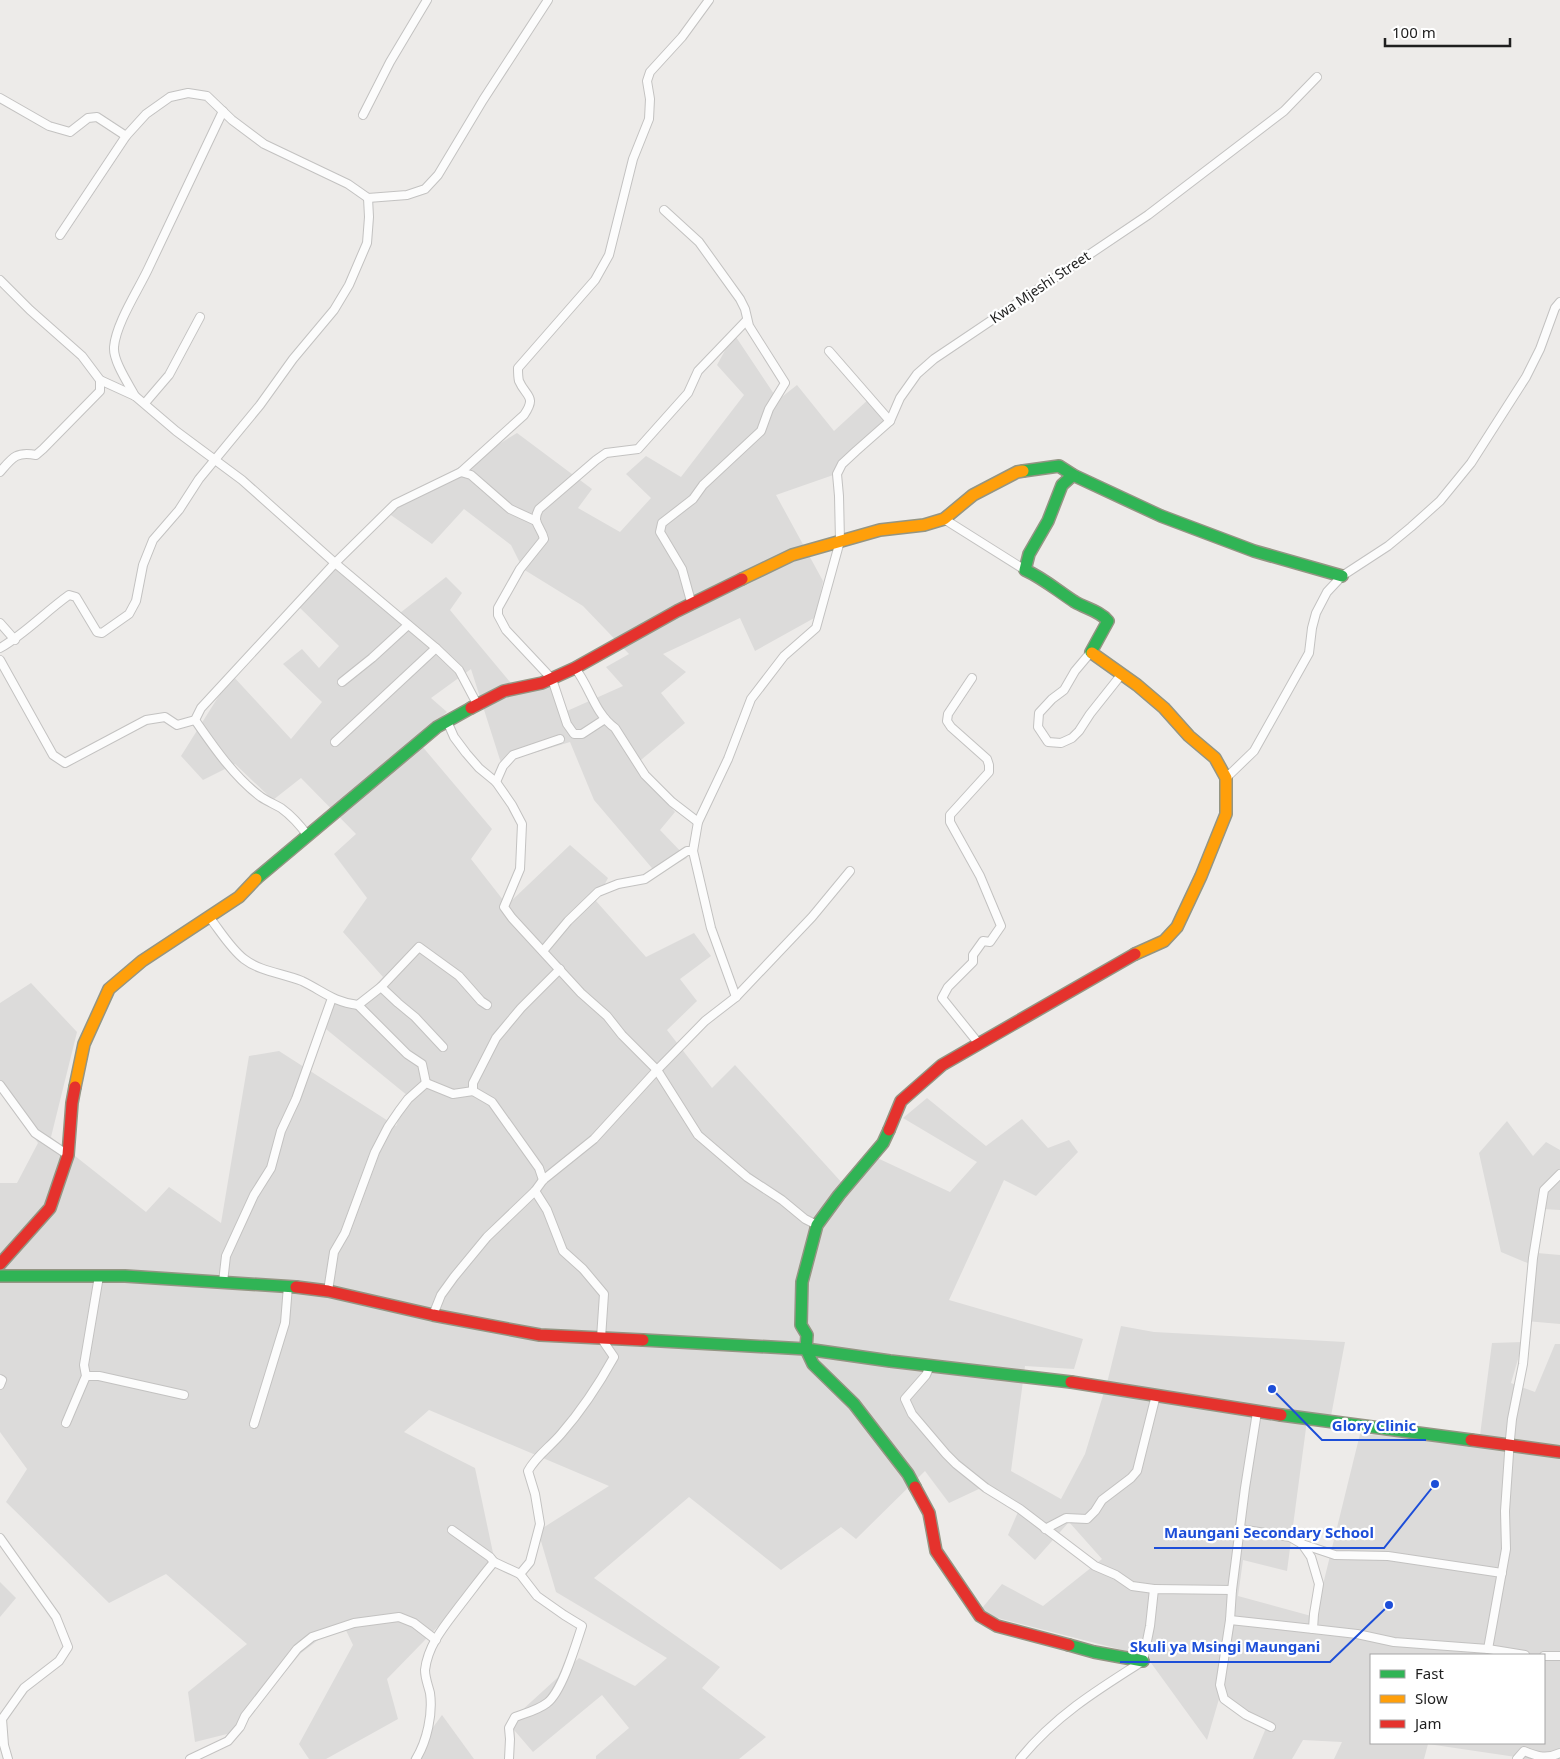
<svg xmlns="http://www.w3.org/2000/svg" width="1560" height="1759" font-family="'Noto Sans',sans-serif">
  <style>
    .residential { fill: #dcdbda; fill-rule: evenodd }
    .lines { fill: none; stroke-linecap: round; stroke-linejoin: round }
    .street-casing { stroke: #c3c2c1; stroke-width: 10 }
    .fast-casing { stroke: #949583; stroke-width: 14 }
    .slow-casing { stroke: #949583; stroke-width: 14 }
    .jam-casing { stroke: #949583; stroke-width: 14 }
    .street { stroke: #fcfcfc; stroke-width: 8 }
    .fast { stroke: #30b455; stroke-width: 11 }
    .slow { stroke: #ff9f0a; stroke-width: 11 }
    .jam { stroke: #e5322d; stroke-width: 11 }
    .labels { text-anchor: middle; stroke-width: 4.5; stroke-linejoin: round; paint-order: stroke }
    .street-label { font-size: 14px; fill: #1f1f1f; stroke: #fff }
    .leader { fill: none; stroke: #1d4ed8; stroke-width: 2 }
    .callout-dot { fill: #1d4ed8; stroke: #fff; stroke-width: 2 }
    .callout-label { font-size: 15px; text-anchor: middle; font-weight: bold; fill: #1d4ed8; stroke: #fff; stroke-width: 4.5; stroke-linejoin: round; paint-order: stroke }
  </style>
  <rect width="100%" height="100%" fill="#edebe9"/>
  <g class="residential">
    <path d="M734,334L778,400L797,385L834,431L870,398L894,422L839,473L776,495L823,581L816,617L755,651L740,618L663,654L686,672L661,693L685,723L635,765L675,812L660,830L687,858L657,874L594,800L570,742L501,763L471,669L431,698L447,712L416,739L492,829L471,859L507,905L570,845L608,878L596,901L646,957L694,933L711,956L680,979L697,1001L667,1030L712,1088L735,1065L843,1184L873,1156L950,1192L977,1162L903,1118L927,1098L986,1146L1022,1119L1048,1148L1069,1140L1078,1152L1036,1196L1004,1180L949,1300L1083,1339L1074,1369L1025,1366L1011,1471L1061,1499L1085,1454L1108,1379L1121,1326L1154,1332L1345,1342L1331,1416L1308,1413L1287,1571L1243,1560L1238,1596L1315,1617L1360,1434L1479,1443L1492,1343L1523,1342L1511,1383L1535,1392L1555,1344H1560V1759H1516V1757L1428,1744L1424,1759H1334L1342,1742L1303,1740L1292,1759H1253L1266,1728L1219,1699L1207,1740L1146,1656L978,1613L1002,1584L1043,1606L1102,1559L1069,1522L1035,1560L1008,1535L1018,1512L981,1488L949,1503L925,1471L856,1539L841,1527L781,1570L689,1497L594,1578L720,1667L702,1688L766,1737L739,1759H596V1756L629,1728L602,1695L533,1752L508,1723L579,1658L635,1686L667,1658L556,1592L538,1531L609,1486L429,1410L404,1432L475,1468L496,1567L387,1679L398,1719L326,1759H309L299,1744L353,1645L342,1622L301,1653L235,1732L195,1742L188,1692L247,1644L166,1574L109,1603L6,1502L27,1469L0,1432V1183H17L38,1143L0,1086V1003L31,983L77,1032L51,1137L146,1212L169,1187L221,1223L249,1056L279,1051L396,1126L408,1096L326,1029L332,1002H360L383,977L343,932L367,898L334,854L356,834L301,778L273,800L235,764L203,780L181,756L232,675L291,739L322,702L283,664L302,649L319,668L339,646L298,606L338,561L400,613L446,577L462,593L450,610L515,688L550,680L567,711L623,686L606,667L629,654L583,606L523,569L511,545L464,509L432,544L388,513L517,433L592,489L578,508L620,532L651,498L626,474L646,456L681,477L744,395L717,365ZM1371,1655H1544V1743H1371Z"/>
    <path d="M1507,1121L1533,1156L1546,1142L1560,1150V1210L1543,1209L1537,1253L1560,1255V1324L1526,1321L1537,1267L1501,1252L1479,1153Z"/>
    <path d="M0,1582L16,1598L0,1617Z"/>
    <path d="M442,1715L474,1759H410Z"/>
  </g>
  <g class="lines">
    <defs>
      <g id="street">
        <path d="M0,98L49,126L70,132L88,118L97,117L126,136L146,114L170,97L188,93L207,96L232,120L264,144L348,184L368,198L407,195L425,189L438,175L483,100L548,0"/>
        <path d="M363,115L390,62L427,0"/>
        <path d="M664,210L699,242L740,299L745,309L749,326L785,383L769,409L761,431L703,485L693,499L662,523L660,532L682,569L692,605"/>
        <path d="M60,235L126,136"/>
        <path d="M0,280L30,310L82,356L100,380L135,396L176,431L242,480L335,563L436,648L459,670L477,704"/>
        <path d="M829,351L890,421"/>
        <path d="M135,396C128,383 113,361 114,347C116,323 139,289 149,267C174,215 198,163 223,111"/>
        <path d="M145,403L169,375L200,317"/>
        <path d="M0,472C12,458 16,451 36,455L43,449L100,391V380"/>
        <path d="M461,472L524,415C537,396 526,397 519,381C518,377 518,373 518,368L595,280L609,255L633,159L649,119L650,99L647,81L650,72L682,37L709,0"/>
        <path d="M944,519L1025,570"/>
        <path d="M0,623L15,640"/>
        <path d="M0,648C25,634 45,612 69,595L76,597L97,632L102,633L129,614L136,601L143,565L153,540L179,510L199,479L260,405L293,359L334,310L349,285L367,243L369,217L368,198"/>
        <path d="M1091,652L1075,671L1064,690L1052,699L1039,713L1038,727L1048,742L1061,743L1072,738L1079,731L1090,714L1121,675"/>
        <path d="M0,660L53,755L65,763L146,720L165,717L177,725L195,720L201,708L335,563L395,504L461,472L471,475L510,509L536,521"/>
        <path d="M575,668C590,687 595,714 615,728L645,775L672,802L698,822"/>
        <path d="M972,678L948,714L947,721L951,727L987,759L989,765V772L950,815V822L980,876L1001,926L990,942L983,941L973,955V962L948,987L942,998L979,1044"/>
        <path d="M342,682L372,658L408,625"/>
        <path d="M605,719L582,734H574L567,724L552,679L506,630L498,615V608L520,569L544,539C541,526 531,523 539,509L596,460L606,453L638,449L688,393L698,371L746,321"/>
        <path d="M195,720C213,746 234,777 261,797C267,801 274,804 281,808C292,816 300,825 308,836"/>
        <path d="M447,721L454,737L466,753L479,768L496,782L512,805L522,824L520,869L504,907L512,918L581,993L607,1016L622,1035L657,1070L698,1135L747,1177L782,1200L805,1219L817,1225"/>
        <path d="M335,742L436,648"/>
        <path d="M1226,778L1254,751L1309,653L1312,628L1316,613L1327,592L1342,576L1388,546L1411,527L1440,501L1471,463L1526,377L1540,349L1555,308L1560,302"/>
        <path d="M496,782L503,766L513,755L560,739"/>
        <path d="M693,851L711,928L736,997"/>
        <path d="M210,918C220,931 231,949 244,959C261,972 283,973 302,981C323,991 333,1002 358,1005L381,987L398,1003L415,1017L443,1047"/>
        <path d="M543,951L568,921L598,892L618,884L645,879L687,851H693L698,822L728,759L751,699L784,656L816,628L840,541L839,496L837,474L842,464L856,451L890,421L900,398L917,374L934,359L1148,215L1284,111L1317,77"/>
        <path d="M381,987L419,947L459,976L481,1001L487,1005"/>
        <path d="M358,1005L407,1054L422,1064L426,1083"/>
        <path d="M0,1085L35,1133L68,1155"/>
        <path d="M543,1180L539,1168L492,1102L473,1091V1083L496,1038L521,1008L560,969"/>
        <path d="M223,1282L226,1256L254,1195L271,1168L281,1131L296,1099L332,998"/>
        <path d="M328,1291L334,1252L345,1233L375,1152L388,1127L399,1111L408,1099L426,1083L453,1094L473,1091"/>
        <path d="M433,1315L441,1295L454,1277L487,1237L535,1191L543,1180L594,1139L657,1070L705,1021L736,997L812,917L850,871"/>
        <path d="M930,1366L926,1375L905,1399L912,1414L946,1454L956,1464L986,1488L1020,1509L1095,1566L1116,1575L1132,1586L1154,1589"/>
        <path d="M86,1376H99L184,1395"/>
        <path d="M0,1379L2,1380L0,1385"/>
        <path d="M1257,1412L1245,1488L1232,1590L1230,1620L1220,1685L1224,1699L1246,1715L1271,1727"/>
        <path d="M66,1423L86,1376L84,1365L99,1276"/>
        <path d="M254,1424L285,1323L288,1286"/>
        <path d="M1045,1529L1066,1518L1087,1519L1095,1511L1102,1500L1131,1478L1137,1471L1156,1395"/>
        <path d="M1240,1529L1290,1537L1302,1544L1311,1557L1319,1584L1314,1614L1313,1629L1357,1634L1394,1642L1488,1649L1525,1655"/>
        <path d="M452,1530L490,1557L494,1562"/>
        <path d="M0,1538L56,1617L68,1647L59,1661L24,1688L2,1719L4,1745L8,1759"/>
        <path d="M1302,1544L1335,1555L1388,1556L1502,1573"/>
        <path d="M1230,1620L1313,1629"/>
        <path d="M1488,1649L1506,1549L1505,1511L1510,1439L1512,1419L1523,1364L1533,1258L1544,1190L1560,1174"/>
        <path d="M1544,1656H1560"/>
        <path d="M190,1759L228,1741L240,1727L245,1716L297,1649L312,1637L354,1623L399,1617L414,1623L436,1640"/>
        <path d="M416,1759C427,1741 433,1714 430,1693C428,1685 425,1678 425,1670C428,1644 446,1624 461,1604C472,1590 482,1576 494,1562L520,1574"/>
        <path d="M509,1759L510,1739L509,1728L515,1717C526,1713 538,1710 547,1703C562,1692 576,1644 582,1626L564,1615L537,1596L520,1574L530,1562L540,1524L535,1494L528,1471C536,1456 550,1447 561,1434C582,1410 599,1384 614,1357L601,1338L604,1294L583,1269L563,1251L547,1210L535,1191"/>
        <path d="M1020,1759C1055,1716 1097,1690 1143,1661L1150,1626L1154,1589L1232,1590"/>
        <path d="M1517,1759L1524,1751C1538,1757 1547,1759 1560,1753"/>
      </g>
      <g id="fast">
        <path d="M1023,471L1059,466L1073,475L1161,516L1254,551L1342,576"/>
        <path d="M1073,475L1062,485L1048,521L1029,554L1025,570C1043,578 1058,591 1075,602C1085,608 1100,611 1108,621L1091,652L1092,653"/>
        <path d="M256,879L437,727L471,708"/>
        <path d="M889,1130L883,1143L839,1195L817,1225L802,1282L801,1325L807,1335L806,1349L813,1364L854,1404L908,1474L915,1487"/>
        <path d="M0,1276H125L296,1287"/>
        <path d="M643,1340L806,1349L890,1361L1071,1382"/>
        <path d="M1281,1415L1471,1440"/>
        <path d="M1069,1645L1094,1652L1143,1661"/>
      </g>
      <g id="slow">
        <path d="M742,579L792,555L880,530L924,525L944,519L973,495L1017,472L1023,471"/>
        <path d="M1092,653L1137,685L1164,708L1189,736L1215,758L1226,778V814L1201,876L1177,927L1164,941L1135,954"/>
        <path d="M75,1087L84,1044L109,989L142,961L239,897L256,879"/>
      </g>
      <g id="jam">
        <path d="M471,708L504,691L542,683L575,668L677,611L742,579"/>
        <path d="M889,1130L901,1101L942,1065L1135,954"/>
        <path d="M0,1264L50,1208L68,1155L72,1103L75,1087"/>
        <path d="M296,1287L328,1291L433,1315L540,1335L643,1340"/>
        <path d="M1071,1382L1281,1415"/>
        <path d="M1471,1440L1560,1452"/>
        <path d="M915,1487L929,1513L936,1551L980,1616L997,1626L1069,1645"/>
      </g>
    </defs>
    <use href="#street" class="street-casing"/>
    <use href="#fast" class="fast-casing"/>
    <use href="#slow" class="slow-casing"/>
    <use href="#jam" class="jam-casing"/>
    <use href="#street" class="street"/>
    <use href="#fast" class="fast"/>
    <use href="#slow" class="slow"/>
    <use href="#jam" class="jam"/>
  </g>
  <g class="labels">
    <g class="street-label">
      <text transform="translate(1040 287) rotate(-34)" y="5">Kwa Mjeshi Street</text>
    </g>
  </g>
  <path class="leader" d="M1272 1389L1322 1440H1426M1435 1484L1384 1548H1154M1389 1605L1330 1662H1120"/>
  <g class="callout-dot">
    <circle cx="1272" cy="1389" r="5"/>
    <circle cx="1435" cy="1484" r="5"/>
    <circle cx="1389" cy="1605" r="5"/>
  </g>
  <g class="callout-label">
    <text x="1374" y="1431">Glory Clinic</text>
    <text x="1269" y="1538">Maungani Secondary School</text>
    <text x="1225" y="1652">Skuli ya Msingi Maungani</text>
  </g>
  <rect x="1370" y="1654" width="175" height="90" fill="#ffffff" stroke="#a5a5a5"/>
  <rect x="1380" y="1670" width="25" height="8" fill="#30b455" stroke="#a5a5a5"/>
  <text x="1415" y="1679" font-size="15" fill="#1f1f1f">Fast</text>
  <rect x="1380" y="1695" width="25" height="8" fill="#ff9f0a" stroke="#a5a5a5"/>
  <text x="1415" y="1704" font-size="15" fill="#1f1f1f">Slow</text>
  <rect x="1380" y="1720" width="25" height="8" fill="#e5322d" stroke="#a5a5a5"/>
  <text x="1415" y="1729" font-size="15" fill="#1f1f1f">Jam</text>
  <path d="M1385 38v8h125v-8" fill="none" stroke="#1f1f1f" stroke-width="2.5"/>
  <text x="1392" y="38" font-size="15" fill="#1f1f1f" stroke="#ffffff" stroke-width="4" paint-order="stroke">100 m</text>
</svg>
